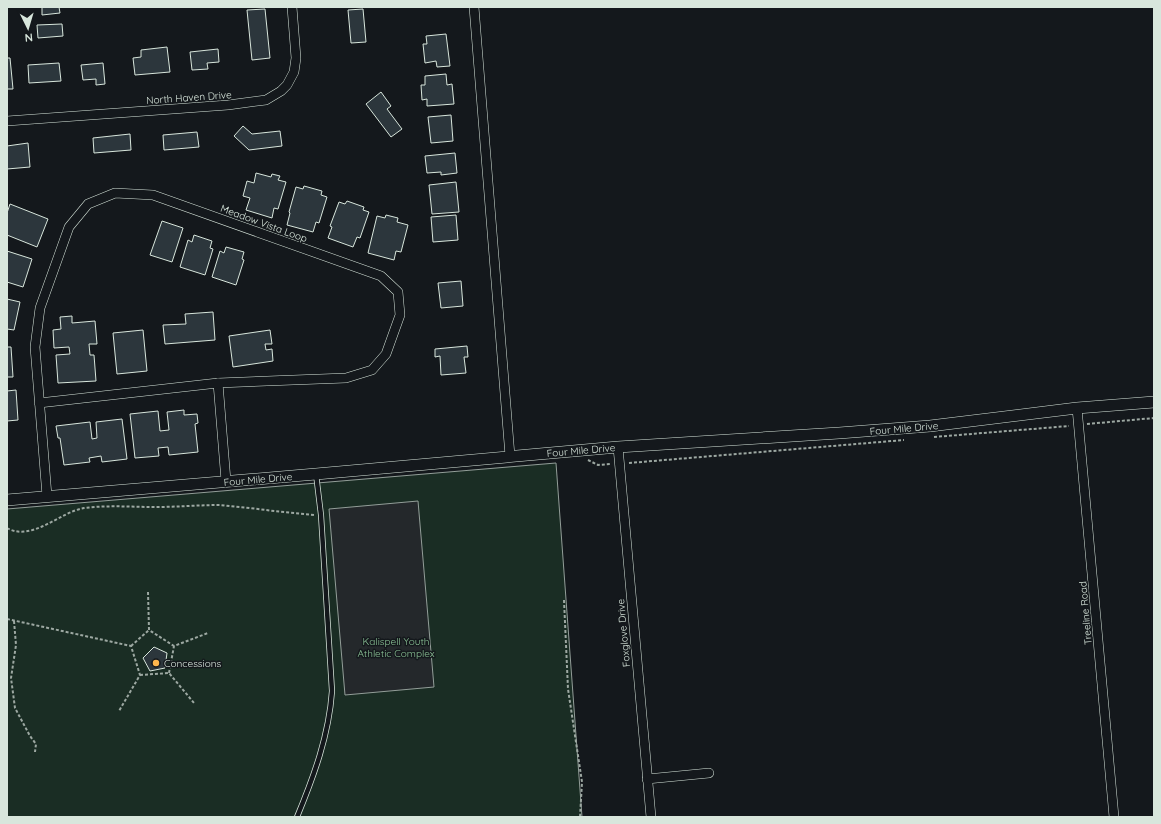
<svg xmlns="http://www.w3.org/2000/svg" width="1161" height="824" font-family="Quicksand,sans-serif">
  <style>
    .green { fill: #1a2d24; stroke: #939e99 }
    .parking { fill: #24282b; stroke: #939e99 }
    .building { fill: #2c363c; stroke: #d8e6dc }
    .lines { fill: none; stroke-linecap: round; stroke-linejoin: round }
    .service-casing { stroke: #d8e6dc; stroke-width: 6 }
    .minor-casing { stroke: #d8e6dc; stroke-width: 10 }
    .tertiary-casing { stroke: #d8e6dc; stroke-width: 12 }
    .path { stroke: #9da8a2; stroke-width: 2; stroke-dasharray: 3 2; stroke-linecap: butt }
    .service { stroke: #14181c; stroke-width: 4.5 }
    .minor { stroke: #14181c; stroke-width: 9 }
    .tertiary { stroke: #14181c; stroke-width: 11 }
    .poi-dot { fill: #ffb74d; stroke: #14181c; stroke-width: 1.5 }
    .labels { text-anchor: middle; stroke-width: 3; stroke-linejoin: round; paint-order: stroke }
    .street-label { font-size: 10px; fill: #d8e6dc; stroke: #14181c }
    .park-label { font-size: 10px; fill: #8ac095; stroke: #14181c }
    .poi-label { font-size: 10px; fill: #d8e6dc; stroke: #14181c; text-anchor: start }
  </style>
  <rect width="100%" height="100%" fill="#14181c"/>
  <path class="green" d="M556,463L582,817H7V509Z"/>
  <path class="parking" d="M418,501L434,687L345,695L329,509Z"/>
  <g class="building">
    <path d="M42,7H59L60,13L42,15Z"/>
    <path d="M265,9L270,58L252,60L247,10Z"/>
    <path d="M363,9L366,42L351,43L348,10Z"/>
    <path d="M62,24L63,36L38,38L37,25Z"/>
    <path d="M446,34L450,66L437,67L436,61L425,63L423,44H427L426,36Z"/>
    <path d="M167,47L170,72L135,75L133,58L141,57V50Z"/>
    <path d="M218,49L219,62L207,63L208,69L192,70L190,52Z"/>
    <path d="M7,58H10L13,89H7Z"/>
    <path d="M59,63L61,81L29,83L28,65Z"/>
    <path d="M103,63L105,84L96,85V79L83,80L81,65Z"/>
    <path d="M446,74L447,85L452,84L454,104L427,106V99L422,100L421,85H425V76Z"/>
    <path d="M381,92L391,106L387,109L402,129L391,137L366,104Z"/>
    <path d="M451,115L453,141L431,143L428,117Z"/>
    <path d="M243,126L252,134L280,131L282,146L249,150L234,136Z"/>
    <path d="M197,132L199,147L164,150L163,135Z"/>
    <path d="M130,134L131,150L94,153L93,138Z"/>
    <path d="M28,143L30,167L7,169V146Z"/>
    <path d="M455,153L457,173L441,175V172L427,173L425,156Z"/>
    <path d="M256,173L271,177L272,174L280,176L278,180L286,182L278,209L274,208L272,218L246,210L250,198L243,196L247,181L254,183Z"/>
    <path d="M456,182L459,212L432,214L429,185Z"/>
    <path d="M304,186L322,191L321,195L327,197L319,223L316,222L313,232L287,225L290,213L289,212L296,187L303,189Z"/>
    <path d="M347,201L364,207L363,210L369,212L360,238L357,237L353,247L328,238L332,227L330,226L339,202L345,204Z"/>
    <path d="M10,204L48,219L37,247L7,235V213Z"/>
    <path d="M386,215L398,218L397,222L408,225L401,252L396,251L394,260L368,253L377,216L385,218Z"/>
    <path d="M456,215L458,240L433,242L431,217Z"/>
    <path d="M162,221L183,228L172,262L150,255Z"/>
    <path d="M194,235L212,241L210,248L213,249L205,275L180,267L188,240L192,242Z"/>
    <path d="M226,247L244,252L242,259L244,260L236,285L212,277L220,251L224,253Z"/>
    <path d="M7,251L32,259L23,287L7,282Z"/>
    <path d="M461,281L463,306L441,308L438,283Z"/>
    <path d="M7,299L20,302L14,330L7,329Z"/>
    <path d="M213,312L215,340L165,344L163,325L186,324L185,314Z"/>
    <path d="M72,316V323L95,321L97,344H89L90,355H94L96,381L58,383L56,355L70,354L69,347L54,348L53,330L61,329L60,317Z"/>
    <path d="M143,330L147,371L117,374L113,333Z"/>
    <path d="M270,330L272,344H265L266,350L272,349L273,361L233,367L229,336Z"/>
    <path d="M467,346L468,357H464L466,373L441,375L440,356L435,357V349Z"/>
    <path d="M7,347H11L13,377H7Z"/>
    <path d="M16,390L18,420L7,421V391Z"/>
    <path d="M184,410V415L197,414L198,423L195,424L198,452L169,455L168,447L158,448L159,456L135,458L130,414L158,411L160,431L169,430L167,412Z"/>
    <path d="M122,419L127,459L102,462L101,456L89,458L90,462L64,465L60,438H58L56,426L90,422L92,439L97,438L96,422Z"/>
    <path d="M154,647L167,653L165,668L150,671L143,658Z"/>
  </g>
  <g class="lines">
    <defs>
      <path id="service" d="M297,817C314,776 329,735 332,691L321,515L316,474"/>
      <g id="minor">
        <path d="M474,7L510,456"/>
        <path d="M7,121L228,105L266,100L281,91L287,85L294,72L296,58L292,7"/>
        <path d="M218,383L226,481"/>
        <path d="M39,403L218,383L346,378L372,370L386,354L400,315L398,292L381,276L153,195L115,193L88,204L69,227L40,308L35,347L47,496"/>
        <path d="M1077,408L1114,817"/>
        <path d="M618,447L651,817"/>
        <path d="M647,779L709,773"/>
      </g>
      <path id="tertiary" d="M7,500L316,474L618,447L839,433L930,426L1077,408L1154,402"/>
    </defs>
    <use href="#service" class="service-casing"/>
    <use href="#minor" class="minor-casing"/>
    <use href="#tertiary" class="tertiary-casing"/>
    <g class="path">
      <path d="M1087,424L1154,418"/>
      <path d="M934,437L1069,426"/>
      <path d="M588,460L598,465L611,464"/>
      <path d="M629,463L904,440"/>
      <path d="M7,528C32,542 60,512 84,508C108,505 132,507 156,507C178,507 199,505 220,505C230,506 240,507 250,508C272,511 293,513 314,515"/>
      <path d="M148,592L149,630L174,646"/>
      <path d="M564,600L568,689L582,782L580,817"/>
      <path d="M7,619L131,646L140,675L119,711"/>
      <path d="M14,621L16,645L11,678L15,708L30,736L36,744L35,752"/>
      <path d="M131,646L149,630"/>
      <path d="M169,673L174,646L208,633"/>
      <path d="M140,675L169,673L194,703"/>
    </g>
    <use href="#service" class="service"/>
    <use href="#minor" class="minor"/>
    <use href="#tertiary" class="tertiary"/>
  </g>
  <circle class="poi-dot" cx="156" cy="663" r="4"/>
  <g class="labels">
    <g class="street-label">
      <text transform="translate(189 97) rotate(-4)" y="4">North Haven Drive</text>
      <text transform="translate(264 223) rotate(20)" y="4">Meadow Vista Loop</text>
      <text transform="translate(904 428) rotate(-5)" y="4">Four Mile Drive</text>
      <text transform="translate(581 450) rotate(-5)" y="4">Four Mile Drive</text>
      <text transform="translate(258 479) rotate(-5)" y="4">Four Mile Drive</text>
      <text transform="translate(1085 613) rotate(-95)" y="4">Treeline Road</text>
      <text transform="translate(623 633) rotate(-95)" y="4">Foxglove Drive</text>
    </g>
    <g class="park-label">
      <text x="396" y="645">Kalispell Youth<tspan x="396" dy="12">Athletic Complex</tspan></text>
    </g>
    <g class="poi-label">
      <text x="164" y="667">Concessions</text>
    </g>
  </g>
  <rect width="1161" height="824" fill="none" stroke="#d8e6dc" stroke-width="16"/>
  <g transform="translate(28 28) rotate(175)" stroke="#14181c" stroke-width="3" paint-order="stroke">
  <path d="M0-3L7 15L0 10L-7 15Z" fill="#d8e6dc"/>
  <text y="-6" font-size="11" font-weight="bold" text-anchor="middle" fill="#d8e6dc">N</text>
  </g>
</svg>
